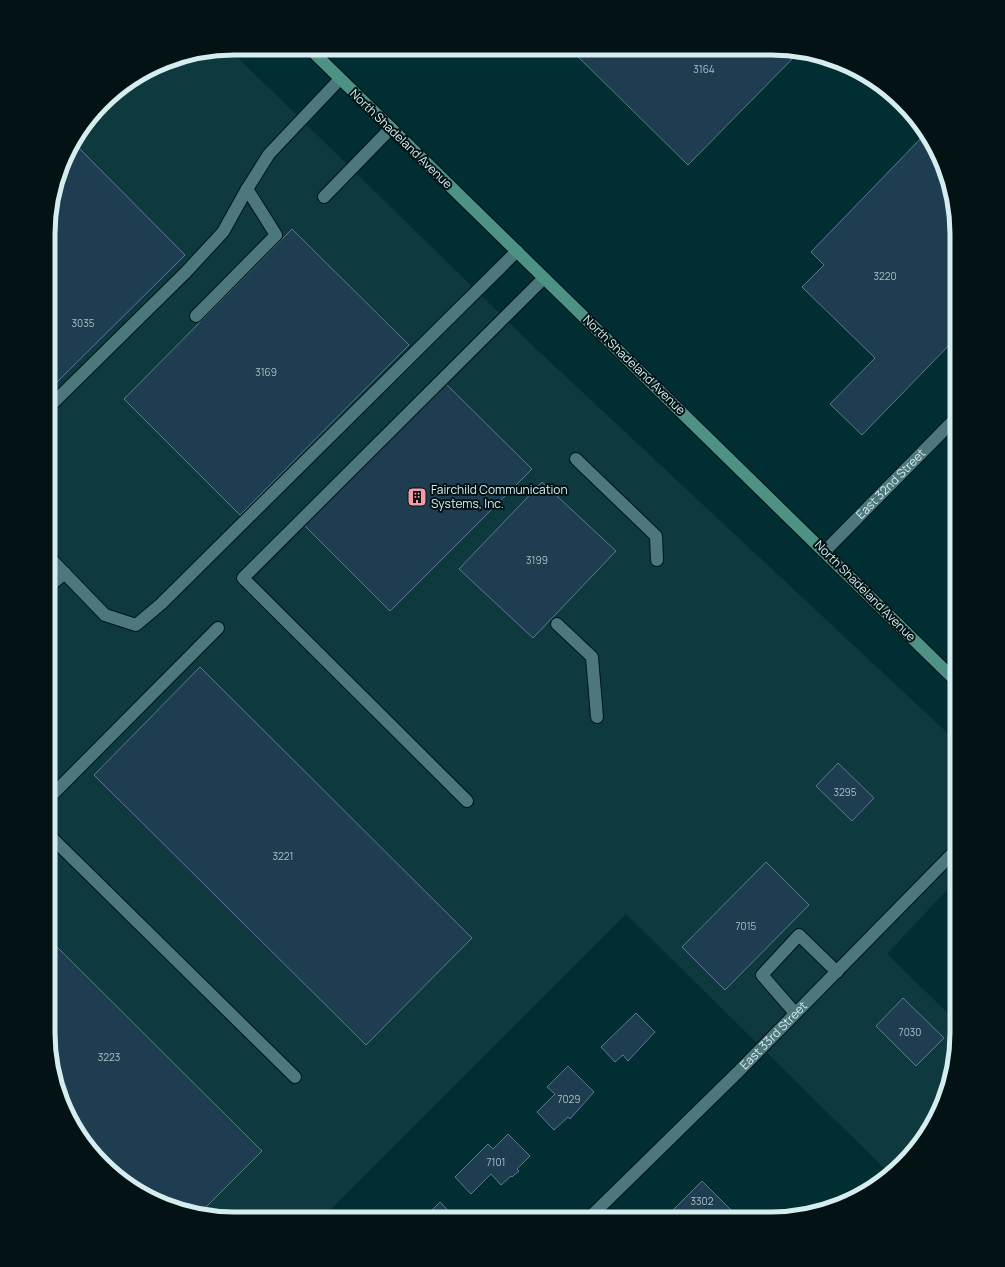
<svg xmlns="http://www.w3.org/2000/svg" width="1005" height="1267" font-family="Manrope,sans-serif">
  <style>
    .built { fill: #0e3a3f }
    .building { fill: #1f3d50; stroke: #5a7a8e }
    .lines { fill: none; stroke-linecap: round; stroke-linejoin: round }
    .minor-casing { stroke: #001416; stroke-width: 14 }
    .major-casing { stroke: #001416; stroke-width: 14 }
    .minor { stroke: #4c777c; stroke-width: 12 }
    .major { stroke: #4e9286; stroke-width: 12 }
    .labels { text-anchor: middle; stroke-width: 4; stroke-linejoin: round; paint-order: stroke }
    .number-label { font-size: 10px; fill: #a8c1c7 }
    .street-label { font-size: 12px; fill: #d6edef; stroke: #031315 }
    .poi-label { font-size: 12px; fill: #d6edef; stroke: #031315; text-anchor: start }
    .rim { fill: none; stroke: #d6edef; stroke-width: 5 }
  </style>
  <rect width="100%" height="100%" fill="#002e32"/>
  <path class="built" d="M229,49L532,345L957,742V879L887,954L957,1022V1045L947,1093L926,1136L888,1172L626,914L321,1219H222L174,1209L131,1188L73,1126L54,1081L48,1033L50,210L73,141L112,94L174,58Z"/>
  <g class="building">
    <path d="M570,49L796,50L800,51L688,165Z"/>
    <path d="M925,134L932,141L951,186L957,234V337L862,435L830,404L875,358L802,287L824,265L811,252Z"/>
    <path d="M73,142L185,255L49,390L50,209Z"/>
    <path d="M292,229L409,345L240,515L124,399Z"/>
    <path d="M444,382L532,469L390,611L303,524Z"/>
    <path d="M542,482L616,551L533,638L459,569Z"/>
    <path d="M200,667L472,938L366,1045L94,775Z"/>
    <path d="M838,763L874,798L852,821L816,786Z"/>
    <path d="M766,862L809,905L725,990L682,947Z"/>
    <path d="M48,938L262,1151L199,1214L174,1209L131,1188L73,1126L54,1081L48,1033Z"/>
    <path d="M903,998L944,1038L916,1066L876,1026Z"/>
    <path d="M636,1013L655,1032L628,1061L623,1055L615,1062L601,1047Z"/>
    <path d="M568,1066L594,1092L570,1119L568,1117L554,1130L537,1112L555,1094L547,1087Z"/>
    <path d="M508,1134L530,1156L517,1169L519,1171L512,1177L511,1176L501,1185L491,1174L471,1194L455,1177L488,1144L493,1149Z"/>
    <path d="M702,1181L731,1210L722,1219H676L670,1213Z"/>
    <path d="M440,1202L456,1219H423Z"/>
  </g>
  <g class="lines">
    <defs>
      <g id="minor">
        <path d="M324,197L391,128"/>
        <path d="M196,316L276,235L247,189L269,154L340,79"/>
        <path d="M49,407L186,272L223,232L247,189"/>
        <path d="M576,459L656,536L657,560"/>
        <path id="s1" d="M825,551L957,417"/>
        <path d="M49,557L105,615L136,625L161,604L517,251"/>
        <path d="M49,586L65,573"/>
        <path d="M557,624L592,657L597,717"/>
        <path d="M48,799L218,628"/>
        <path d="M467,801L243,578L544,278"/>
        <path d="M48,834L295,1077"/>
        <path d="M957,992V989"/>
        <path d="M795,1013L762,975L799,935L837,972"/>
        <path id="s2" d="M588,1219L738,1072L957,849"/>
      </g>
      <path id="major" d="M309,48L957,682"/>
    </defs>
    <use href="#minor" class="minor-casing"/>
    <use href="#major" class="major-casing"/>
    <use href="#minor" class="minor"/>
    <use href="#major" class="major"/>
  </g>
  <defs>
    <symbol id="building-square" viewBox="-11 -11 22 22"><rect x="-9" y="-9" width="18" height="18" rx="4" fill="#f39aab" stroke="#031315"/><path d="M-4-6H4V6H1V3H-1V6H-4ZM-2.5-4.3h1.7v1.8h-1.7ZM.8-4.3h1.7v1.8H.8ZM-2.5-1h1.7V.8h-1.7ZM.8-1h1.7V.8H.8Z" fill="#111"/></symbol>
  </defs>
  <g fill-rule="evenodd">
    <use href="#building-square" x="406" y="486" width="22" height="22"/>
  </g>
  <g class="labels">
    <g class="number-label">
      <text x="704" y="73">3164</text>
      <text x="885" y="280">3220</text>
      <text x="83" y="327">3035</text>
      <text x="266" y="376">3169</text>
      <text x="537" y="564">3199</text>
      <text x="845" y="796">3295</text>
      <text x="283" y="860">3221</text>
      <text x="746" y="930">7015</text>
      <text x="910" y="1036">7030</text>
      <text x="109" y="1061">3223</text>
      <text x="569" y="1103">7029</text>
      <text x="496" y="1166">7101</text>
      <text x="702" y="1205">3302</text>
    </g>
    <g class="street-label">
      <text transform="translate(401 139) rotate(44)" y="4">North Shadeland Avenue</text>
      <text transform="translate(634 365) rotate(44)" y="4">North Shadeland Avenue</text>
      <text dy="4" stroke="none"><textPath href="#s1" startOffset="94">East 32nd Street</textPath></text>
      <text transform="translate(865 591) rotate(45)" y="4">North Shadeland Avenue</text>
      <text dy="4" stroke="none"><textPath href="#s2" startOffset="261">East 33rd Street</textPath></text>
    </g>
    <g class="poi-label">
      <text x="431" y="494">Fairchild Communication<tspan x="431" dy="14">Systems, Inc.</tspan></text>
    </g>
  </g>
  <path d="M0 0H1005V1267H0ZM234 55H771A179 179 0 0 1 950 234V1033A179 179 0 0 1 771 1212H234A179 179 0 0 1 55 1033V234A179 179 0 0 1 234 55Z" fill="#031315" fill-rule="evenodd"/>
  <path class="rim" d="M234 55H771A179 179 0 0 1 950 234V1033A179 179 0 0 1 771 1212H234A179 179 0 0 1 55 1033V234A179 179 0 0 1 234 55Z"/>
</svg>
